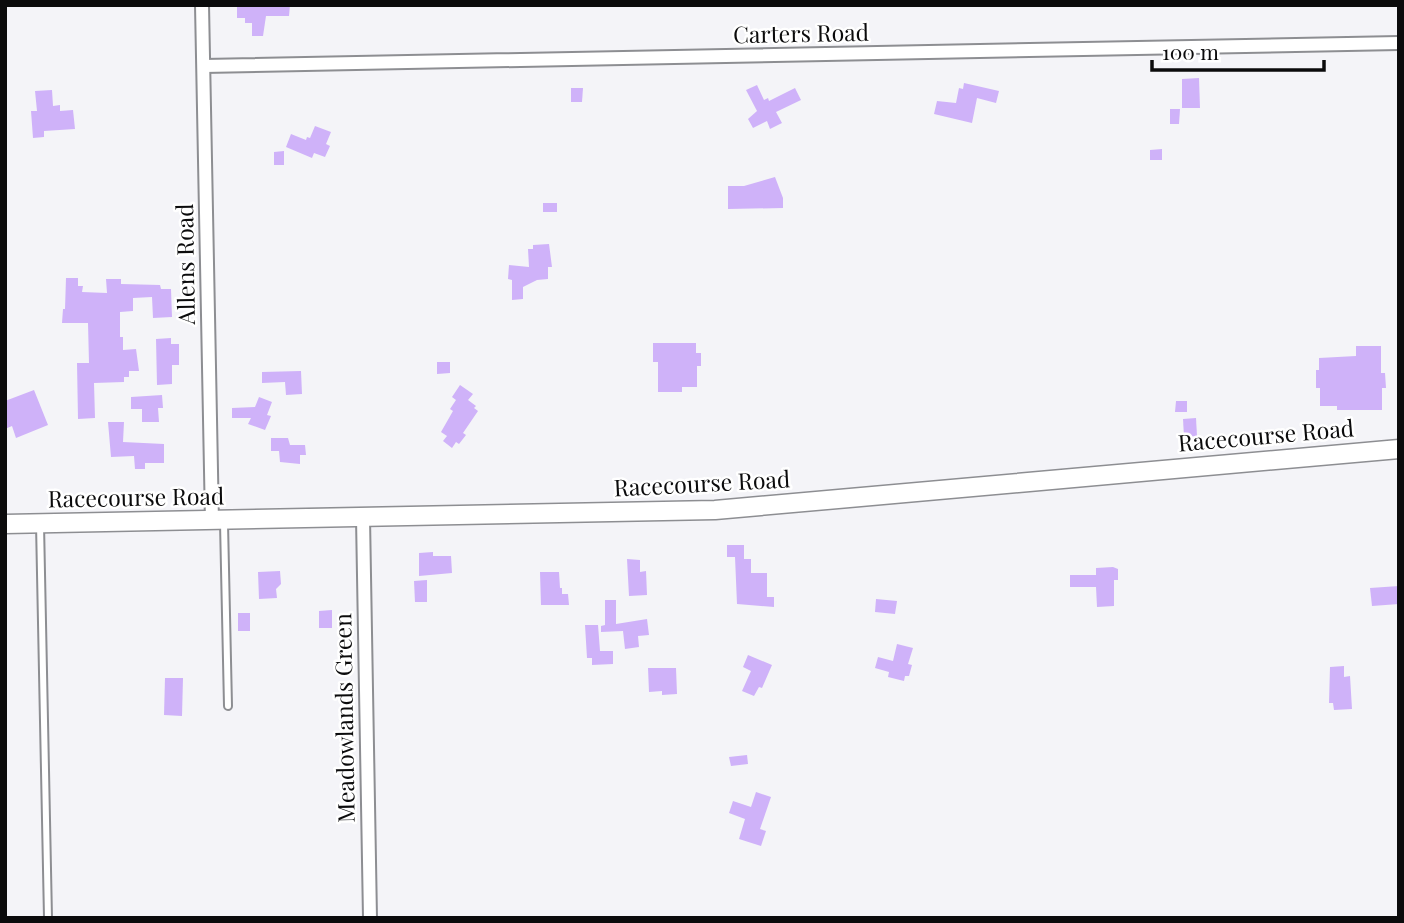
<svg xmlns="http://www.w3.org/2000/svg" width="1404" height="923" font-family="'Playfair Display',serif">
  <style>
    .building { fill: #cfb2f9 }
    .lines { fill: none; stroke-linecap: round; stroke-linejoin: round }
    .lane-casing { stroke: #8d8e92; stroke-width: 10 }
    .street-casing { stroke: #8d8e92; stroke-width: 16 }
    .secondary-casing { stroke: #8d8e92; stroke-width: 21 }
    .lane { stroke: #fff; stroke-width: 6 }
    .street { stroke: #fff; stroke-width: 12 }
    .secondary { stroke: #fff; stroke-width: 18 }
    .labels { text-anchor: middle; stroke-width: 5; stroke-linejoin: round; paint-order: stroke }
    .street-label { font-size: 23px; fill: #0b0b0c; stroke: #fff }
  </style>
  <rect width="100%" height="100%" fill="#f4f4f8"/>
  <g class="building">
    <path d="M266,5H290L289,16H266L263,36H252V23H245V18H237V6Z"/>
    <path d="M1199,78L1200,108H1182V79Z"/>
    <path d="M964,83L999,91L996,103L977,98L972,123L934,114L937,101L956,103L959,88L963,89Z"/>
    <path d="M757,85L764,100L768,98L769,101L795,88L801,100L776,112L782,123L770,129L767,121L753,128L748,119L757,111L746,90Z"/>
    <path d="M571,88H583L582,102H571Z"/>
    <path d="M52,90L53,106L60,105V111L73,110L75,129L44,131V137L33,138L31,111H37L35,91Z"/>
    <path d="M1170,109H1180L1179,124H1170Z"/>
    <path d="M315,126L331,132L326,144L330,146L325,157L314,153L312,158L286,147L291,134L306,140L307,137L310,138Z"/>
    <path d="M1162,149V160H1150V150Z"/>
    <path d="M284,151V165H274V152Z"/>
    <path d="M775,177L783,198V208L728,209V186H744Z"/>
    <rect x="543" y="203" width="14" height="9"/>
    <path d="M549,244L552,267H548V279L537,280L523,287V299L512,300V280L508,279L509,265L529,267L528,249H533V245Z"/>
    <path d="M66,278H78V286H83L82,292L107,293L106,279H121V284L160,285L161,289H171L172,317L153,318L152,297L133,298V311L120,312V337H123V350L136,349L139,371H129V377H124V382L94,383L95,418L78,419L77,363H89L88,323H62L63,309H65Z"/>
    <path d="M171,338V344H179V365H172V384L157,385L156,339Z"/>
    <path d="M653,343H696V353H701V366H697V387H682V392H658V362H653Z"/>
    <path d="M1356,346H1381V373H1385L1386,388H1382V410H1337V406H1320V388H1316V370H1319V358L1356,356Z"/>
    <path d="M437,362H450V373L437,374Z"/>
    <path d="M301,371L302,394L286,395L285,382L262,383V372Z"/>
    <path d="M460,385L473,394L468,400L476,406L474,408L478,411L463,433L466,435L459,444L456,442L452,448L443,441L447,436L441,432L453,411L450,409L456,400L452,397Z"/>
    <path d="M34,390L48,425L16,438L12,426L5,429V401Z"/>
    <path d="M162,395L163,408H158L159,422H142V409H131V397Z"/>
    <path d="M259,397L272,402L267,415L271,416L265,430L248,424L251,418H232V408L255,407Z"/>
    <path d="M1176,401H1187V412H1175Z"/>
    <path d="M1196,418L1197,436L1184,437L1183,419Z"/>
    <path d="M108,422H124L123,442L164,444V463H145V469H135L134,456L111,457Z"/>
    <path d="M271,438H288L290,445H305L306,455H300V464L280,462L279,451H271Z"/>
    <path d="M727,545H744V559H751V573H767V597H774V607L737,604L735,557H727Z"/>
    <path d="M433,552V556H451L452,573L419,576V553Z"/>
    <path d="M627,559L640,560V572L646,571L647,595L629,596Z"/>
    <path d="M1113,567L1118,569V580H1114V606L1097,607L1096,587H1070V575H1096V568Z"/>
    <path d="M280,571L281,584L276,589L277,598L259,599L258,572Z"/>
    <path d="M540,572H559L560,588H562V594H568L569,605H541Z"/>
    <path d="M427,580V602H415L414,581Z"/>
    <path d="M1399,586V604L1372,606L1370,588Z"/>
    <path d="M876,599L897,601L895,614L875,612Z"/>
    <path d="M605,600H616V624L647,619L649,635L638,636L639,647L625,649L623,631L601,632V626L605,625Z"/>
    <path d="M332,610V628H319V611Z"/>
    <rect x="238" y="613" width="12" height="18"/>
    <path d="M585,625H598L600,651H613V664L592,665V658H587Z"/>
    <path d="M897,644L913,648L908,664L912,665L909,676H905L904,681L888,677L889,672L875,668L878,657L893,661Z"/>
    <path d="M748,655L772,665L762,688L759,687L754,696L742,691L751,671L743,667Z"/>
    <path d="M1344,666V677L1350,676L1352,709L1334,710L1333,703H1329L1330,667Z"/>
    <path d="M648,668H676L677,694L662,695V691L649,692Z"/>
    <path d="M165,678H183L182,716L164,715Z"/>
    <path d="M747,755L748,764L731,766L729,757Z"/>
    <path d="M756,792L771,797L760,829L766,831L761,846L739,839L745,819L729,813L733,801L751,807Z"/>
  </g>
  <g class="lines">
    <defs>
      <g id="lane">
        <path d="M224,523L228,706"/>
        <path d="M40,524L48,918"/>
      </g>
      <g id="street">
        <path d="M202,5L212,522"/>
        <path d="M204,66L1399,43"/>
        <path d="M363,518L370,918"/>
      </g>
      <path id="secondary" d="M5,524L715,510L1399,449"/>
    </defs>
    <use href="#lane" class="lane-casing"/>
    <use href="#street" class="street-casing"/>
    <use href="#secondary" class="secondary-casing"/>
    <use href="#lane" class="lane"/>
    <use href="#street" class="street"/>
    <use href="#secondary" class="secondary"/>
  </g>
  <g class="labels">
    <g class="street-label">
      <text transform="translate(801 34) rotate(-1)" y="8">Carters Road</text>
      <text transform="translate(186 264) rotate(-91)" y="8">Allens Road</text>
      <text transform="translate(1266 436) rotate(-5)" y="8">Racecourse Road</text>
      <text transform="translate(702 484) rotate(-3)" y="8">Racecourse Road</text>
      <text transform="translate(136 498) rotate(-1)" y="8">Racecourse Road</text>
      <text transform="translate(345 718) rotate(-91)" y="8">Meadowlands Green</text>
    </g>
  </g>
  <rect width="1404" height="923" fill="none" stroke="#0b0b0c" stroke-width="14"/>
  <path d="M1152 60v10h172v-10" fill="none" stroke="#0b0b0c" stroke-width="3.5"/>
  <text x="1162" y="60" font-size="21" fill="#0b0b0c" stroke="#ffffff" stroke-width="5" paint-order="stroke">100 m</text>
</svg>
